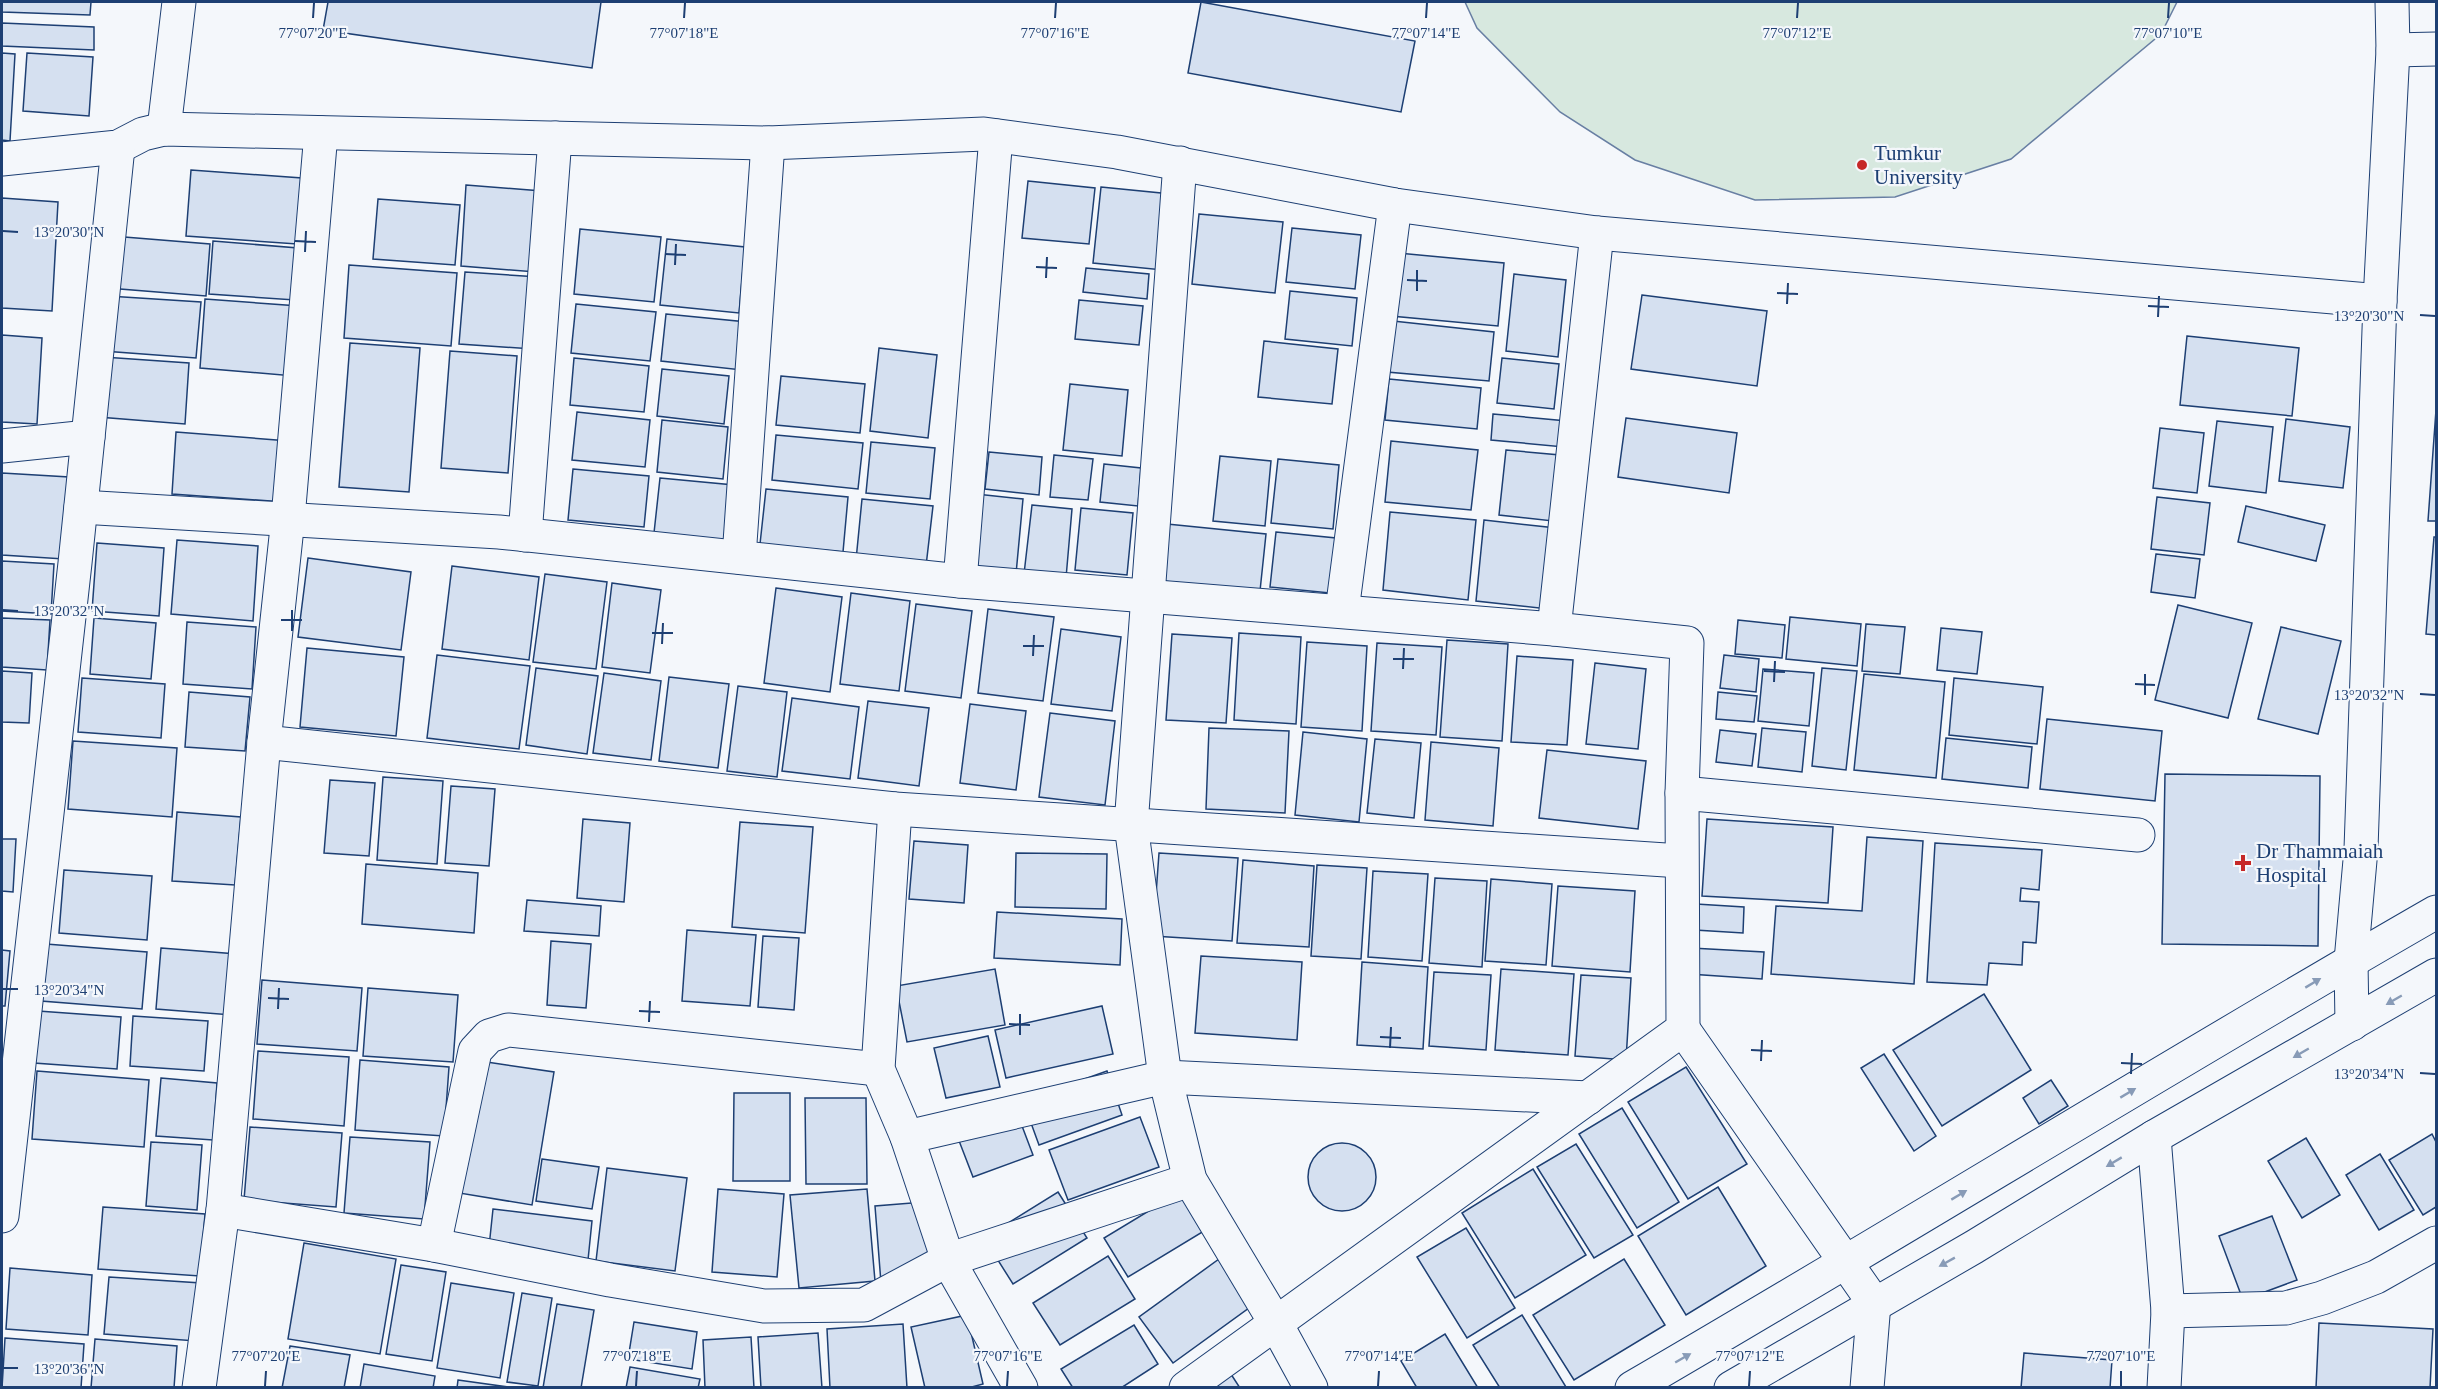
<svg xmlns="http://www.w3.org/2000/svg" width="2438" height="1389" font-family="'Times New Roman',serif">
  <style>
    .green { fill: #d7e8df; stroke: #687fa3; stroke-width: 1.5 }
    .building { fill: #d5e0f0; stroke: #1d3f73; stroke-width: 1.5 }
    .lines { fill: none; stroke-linecap: round; stroke-linejoin: round }
    .street-casing { stroke: #1d3f73; stroke-width: 35 }
    .secondary-casing { stroke: #1d3f73; stroke-width: 35 }
    .street { stroke: #f4f7fb; stroke-width: 33 }
    .secondary { stroke: #f4f7fb; stroke-width: 33 }
    .oneway { fill: #889bb7 }
    .ticks { fill: none; stroke: #1d3f73; stroke-width: 2 }
    .poi-dot { fill: #c62828; stroke: #f4f7fb; stroke-width: 2 }
    .labels { text-anchor: middle; stroke-width: 4.5; stroke-linejoin: round; paint-order: stroke }
    .poi-label { font-size: 21px; fill: #1d3f73; stroke: #f4f7fb; text-anchor: start }
    .ticks-label { font-size: 15px; text-anchor: middle; fill: #1d3f73; stroke: #f4f7fb; stroke-width: 4.5; stroke-linejoin: round; paint-order: stroke }
  </style>
  <rect width="100%" height="100%" fill="#f4f7fb"/>
  <path class="green" d="M1465,2H2177L2161,34L2011,159L1895,197L1755,200L1635,160L1560,112L1477,28Z"/>
  <g class="building">
    <path d="M2,2H91L90,15L2,12Z"/>
    <path d="M328,2H601L592,68L323,30Z"/>
    <path d="M1201,2L1415,41L1401,112L1188,73Z"/>
    <path d="M2,23L94,27V50L2,46Z"/>
    <path d="M2,53L15,54L10,141L2,140Z"/>
    <path d="M27,53L93,57L89,116L23,111Z"/>
    <path d="M191,170L302,178L297,244L186,236Z"/>
    <path d="M1028,181L1095,188L1089,244L1022,238Z"/>
    <path d="M466,185L542,191L536,272L461,266Z"/>
    <path d="M1101,187L1171,194L1163,270L1093,263Z"/>
    <path d="M2,198L58,202L52,311L2,308Z"/>
    <path d="M378,199L460,205L455,265L373,259Z"/>
    <path d="M1199,214L1283,222L1275,293L1192,284Z"/>
    <path d="M1292,228L1361,235L1355,289L1286,282Z"/>
    <path d="M580,229L661,237L654,302L574,294Z"/>
    <path d="M112,236L210,244L206,296L108,288Z"/>
    <path d="M667,239L745,247L739,313L660,305Z"/>
    <path d="M213,241L298,248L295,300L209,294Z"/>
    <path d="M1398,253L1504,263L1498,326L1391,316Z"/>
    <path d="M349,265L457,273L451,346L344,338Z"/>
    <path d="M1086,268L1149,274L1147,299L1083,292Z"/>
    <path d="M465,272L539,277L533,349L459,344Z"/>
    <path d="M1514,274L1566,280L1558,357L1506,351Z"/>
    <path d="M1290,291L1357,298L1352,346L1285,339Z"/>
    <path d="M1642,295L1767,311L1757,386L1631,369Z"/>
    <path d="M108,296L201,302L196,358L103,351Z"/>
    <path d="M205,299L299,306L294,376L200,368Z"/>
    <path d="M1079,300L1143,306L1139,345L1075,339Z"/>
    <path d="M576,304L656,312L650,361L571,353Z"/>
    <path d="M666,314L747,322L742,370L661,361Z"/>
    <path d="M1393,321L1494,332L1489,381L1387,372Z"/>
    <path d="M2,335L42,338L37,424L2,422Z"/>
    <path d="M2187,336L2299,348L2292,416L2180,405Z"/>
    <path d="M1264,341L1338,349L1332,404L1258,397Z"/>
    <path d="M350,343L420,348L409,492L339,487Z"/>
    <path d="M879,348L937,355L928,438L870,431Z"/>
    <path d="M450,351L517,356L508,473L441,468Z"/>
    <path d="M103,357L189,363L185,424L98,417Z"/>
    <path d="M574,358L649,366L644,412L570,405Z"/>
    <path d="M1502,358L1559,364L1554,409L1497,403Z"/>
    <path d="M662,369L729,376L724,424L657,416Z"/>
    <path d="M781,376L865,384L860,433L776,425Z"/>
    <path d="M1389,379L1481,388L1477,429L1385,420Z"/>
    <path d="M1070,384L1128,390L1122,456L1063,450Z"/>
    <path d="M2436,410V521H2428Z"/>
    <path d="M577,412L650,420L645,467L572,460Z"/>
    <path d="M1493,414L1567,421L1564,447L1491,440Z"/>
    <path d="M1626,418L1737,433L1729,493L1618,477Z"/>
    <path d="M2286,419L2350,427L2343,488L2279,481Z"/>
    <path d="M662,420L728,427L723,479L657,472Z"/>
    <path d="M2217,421L2273,427L2266,493L2209,486Z"/>
    <path d="M2160,428L2204,433L2197,493L2153,488Z"/>
    <path d="M176,432L289,441L284,502L172,494Z"/>
    <path d="M776,435L863,443L858,489L772,480Z"/>
    <path d="M1391,441L1478,450L1471,510L1385,502Z"/>
    <path d="M871,442L935,448L930,499L866,493Z"/>
    <path d="M1506,450L1560,455L1553,521L1499,515Z"/>
    <path d="M989,452L1042,457L1039,495L985,489Z"/>
    <path d="M1054,455L1093,459L1088,500L1050,497Z"/>
    <path d="M1220,456L1271,461L1265,526L1213,521Z"/>
    <path d="M1278,459L1339,465L1333,529L1271,523Z"/>
    <path d="M1104,464L1141,468L1138,506L1100,502Z"/>
    <path d="M573,469L649,476L644,527L568,520Z"/>
    <path d="M2,473L69,477L64,559L2,555Z"/>
    <path d="M660,478L734,485L728,540L654,533Z"/>
    <path d="M766,489L848,497L843,552L760,544Z"/>
    <path d="M976,494L1023,499L1016,574L968,569Z"/>
    <path d="M2157,497L2210,503L2204,555L2151,549Z"/>
    <path d="M862,499L933,506L926,566L856,560Z"/>
    <path d="M1032,505L1072,509L1066,578L1024,574Z"/>
    <path d="M2246,506L2325,525L2316,561L2238,542Z"/>
    <path d="M1081,508L1133,513L1127,575L1075,570Z"/>
    <path d="M1390,512L1476,520L1468,600L1383,590Z"/>
    <path d="M1484,520L1556,528L1548,609L1476,601Z"/>
    <path d="M1167,524L1266,534L1260,591L1162,581Z"/>
    <path d="M1276,532L1336,538L1330,593L1270,587Z"/>
    <path d="M2434,537H2436V635L2426,634Z"/>
    <path d="M177,540L258,546L253,621L171,614Z"/>
    <path d="M97,543L164,548L159,616L92,611Z"/>
    <path d="M2156,554L2200,559L2195,598L2151,592Z"/>
    <path d="M308,558L411,572L401,650L298,637Z"/>
    <path d="M2,561L54,564L51,614L2,611Z"/>
    <path d="M452,566L539,577L529,660L442,649Z"/>
    <path d="M545,574L607,582L596,669L533,662Z"/>
    <path d="M612,583L661,590L650,673L602,667Z"/>
    <path d="M776,588L842,597L830,692L764,683Z"/>
    <path d="M851,593L910,601L899,691L840,684Z"/>
    <path d="M916,604L972,611L961,698L905,691Z"/>
    <path d="M2178,605L2252,623L2228,718L2155,700Z"/>
    <path d="M988,609L1054,617L1043,701L978,693Z"/>
    <path d="M1790,617L1861,624L1857,666L1786,659Z"/>
    <path d="M2,618L50,620L47,670L2,667Z"/>
    <path d="M94,618L156,623L151,679L90,674Z"/>
    <path d="M1738,620L1785,625L1782,658L1735,654Z"/>
    <path d="M187,622L256,627L252,689L183,684Z"/>
    <path d="M1866,624L1905,627L1900,674L1862,671Z"/>
    <path d="M2281,627L2341,641L2318,734L2258,719Z"/>
    <path d="M1941,628L1982,632L1977,674L1937,670Z"/>
    <path d="M1061,629L1121,637L1112,711L1051,704Z"/>
    <path d="M1239,633L1301,637L1296,724L1234,720Z"/>
    <path d="M1172,634L1232,638L1226,723L1166,720Z"/>
    <path d="M1447,640L1508,644L1502,741L1440,737Z"/>
    <path d="M1307,642L1367,646L1362,731L1301,727Z"/>
    <path d="M1377,643L1442,647L1436,735L1371,731Z"/>
    <path d="M307,648L404,657L396,736L300,727Z"/>
    <path d="M437,655L530,666L519,749L427,738Z"/>
    <path d="M1724,655L1759,659L1756,692L1720,688Z"/>
    <path d="M1517,656L1573,660L1567,745L1511,742Z"/>
    <path d="M1595,663L1646,669L1638,749L1586,744Z"/>
    <path d="M536,668L598,676L587,754L526,745Z"/>
    <path d="M1822,668L1857,671L1846,770L1812,766Z"/>
    <path d="M1763,669L1814,673L1809,726L1758,721Z"/>
    <path d="M2,671L32,673L29,723L2,722Z"/>
    <path d="M604,673L661,681L651,760L593,753Z"/>
    <path d="M1864,674L1945,682L1936,778L1854,770Z"/>
    <path d="M669,677L729,684L718,768L659,761Z"/>
    <path d="M82,678L165,684L161,738L78,732Z"/>
    <path d="M1954,678L2043,687L2037,744L1949,735Z"/>
    <path d="M738,686L787,692L777,777L727,771Z"/>
    <path d="M189,692L250,697L245,751L185,747Z"/>
    <path d="M1718,692L1757,696L1754,722L1716,719Z"/>
    <path d="M792,698L859,707L850,779L782,771Z"/>
    <path d="M868,701L929,708L919,786L858,778Z"/>
    <path d="M970,704L1026,711L1016,790L960,783Z"/>
    <path d="M1050,713L1115,721L1105,805L1039,797Z"/>
    <path d="M2047,719L2162,731L2155,801L2040,789Z"/>
    <path d="M1209,728L1289,731L1285,813L1206,809Z"/>
    <path d="M1762,728L1806,732L1802,772L1758,767Z"/>
    <path d="M1720,730L1756,734L1752,766L1716,762Z"/>
    <path d="M1303,732L1367,739L1359,822L1295,815Z"/>
    <path d="M1946,738L2032,747L2028,788L1942,779Z"/>
    <path d="M1375,739L1421,743L1414,818L1367,813Z"/>
    <path d="M73,741L177,748L172,817L68,809Z"/>
    <path d="M1431,742L1499,748L1493,826L1425,820Z"/>
    <path d="M1547,750L1646,761L1638,829L1539,818Z"/>
    <path d="M2165,774L2320,776L2318,946L2162,944Z"/>
    <path d="M383,777L443,781L437,864L377,860Z"/>
    <path d="M330,780L375,783L369,856L324,853Z"/>
    <path d="M451,786L495,789L489,866L445,863Z"/>
    <path d="M177,812L241,817L235,885L172,881Z"/>
    <path d="M583,819L630,823L624,902L577,898Z"/>
    <path d="M1707,819L1833,827L1828,903L1702,896Z"/>
    <path d="M740,822L813,827L805,933L732,927Z"/>
    <path d="M1867,837L1923,841L1914,984L1771,974L1776,906L1862,911Z"/>
    <path d="M2,839H16L13,892L2,891Z"/>
    <path d="M914,841L968,845L964,903L909,899Z"/>
    <path d="M1935,843L2042,850L2039,890L2021,888L2020,901L2039,902L2036,943L2023,942L2022,965L1989,963L1987,985L1927,982Z"/>
    <path d="M1016,853L1107,854L1106,909L1015,907Z"/>
    <path d="M1159,853L1238,858L1232,941L1153,936Z"/>
    <path d="M1243,860L1314,866L1309,947L1237,943Z"/>
    <path d="M366,864L478,873L474,933L362,924Z"/>
    <path d="M1317,865L1367,868L1361,959L1311,956Z"/>
    <path d="M64,870L152,876L147,940L59,933Z"/>
    <path d="M1373,871L1428,874L1422,961L1368,957Z"/>
    <path d="M1435,878L1487,881L1482,967L1429,963Z"/>
    <path d="M1491,879L1552,884L1546,965L1485,961Z"/>
    <path d="M1558,886L1635,891L1630,972L1552,966Z"/>
    <path d="M527,900L601,906L599,936L524,931Z"/>
    <path d="M1696,904L1744,907L1743,933L1695,930Z"/>
    <path d="M997,912L1122,919L1120,965L994,958Z"/>
    <path d="M687,930L756,935L750,1006L682,1001Z"/>
    <path d="M763,936L799,938L794,1010L758,1007Z"/>
    <path d="M551,941L591,944L586,1008L547,1005Z"/>
    <path d="M46,944L147,952L142,1009L41,1001Z"/>
    <path d="M161,948L237,954L232,1015L156,1009Z"/>
    <path d="M1691,948L1764,952L1762,979L1689,974Z"/>
    <path d="M2,950L10,951L5,1006H2Z"/>
    <path d="M1201,956L1302,962L1297,1040L1195,1033Z"/>
    <path d="M1362,962L1428,967L1423,1049L1357,1045Z"/>
    <path d="M995,969L1005,1025L907,1042L896,986Z"/>
    <path d="M1501,969L1574,974L1568,1055L1495,1050Z"/>
    <path d="M1434,972L1491,975L1486,1050L1429,1046Z"/>
    <path d="M1581,975L1631,978L1626,1060L1575,1056Z"/>
    <path d="M262,980L362,988L357,1051L257,1044Z"/>
    <path d="M368,988L458,995L453,1062L363,1056Z"/>
    <path d="M1984,994L2031,1070L1942,1126L1893,1050Z"/>
    <path d="M1102,1006L1113,1054L1006,1078L995,1030Z"/>
    <path d="M38,1011L121,1017L117,1069L34,1063Z"/>
    <path d="M133,1016L208,1021L204,1071L130,1066Z"/>
    <path d="M988,1036L1000,1087L946,1098L934,1048Z"/>
    <path d="M258,1051L349,1057L344,1126L253,1119Z"/>
    <path d="M1884,1054L1936,1136L1914,1151L1861,1068Z"/>
    <path d="M360,1060L449,1067L444,1136L355,1130Z"/>
    <path d="M480,1061L554,1072L532,1205L459,1193Z"/>
    <path d="M1686,1067L1747,1164L1688,1199L1628,1102Z"/>
    <path d="M37,1071L149,1080L144,1147L32,1139Z"/>
    <path d="M1107,1071L1122,1115L1039,1145L1023,1101Z"/>
    <path d="M161,1078L217,1083L213,1140L156,1136Z"/>
    <path d="M2051,1080L2068,1106L2039,1124L2023,1098Z"/>
    <path d="M734,1093H790V1181H733Z"/>
    <path d="M1011,1097L1033,1155L973,1177L951,1120Z"/>
    <path d="M805,1098H866L867,1184H806Z"/>
    <path d="M1622,1108L1679,1202L1637,1228L1579,1134Z"/>
    <path d="M1140,1117L1159,1167L1068,1200L1049,1150Z"/>
    <path d="M250,1127L342,1133L336,1207L244,1200Z"/>
    <path d="M2432,1134L2436,1142V1207L2423,1215L2389,1160Z"/>
    <path d="M350,1137L430,1142L424,1219L344,1213Z"/>
    <path d="M2306,1138L2340,1195L2302,1218L2268,1161Z"/>
    <path d="M151,1142L202,1145L197,1210L146,1206Z"/>
    <circle cx="1342" cy="1177" r="34"/>
    <path d="M1576,1144L1633,1235L1594,1258L1537,1167Z"/>
    <path d="M2380,1154L2414,1210L2379,1230L2346,1175Z"/>
    <path d="M542,1159L599,1167L592,1209L536,1201Z"/>
    <path d="M607,1168L687,1178L675,1271L596,1261Z"/>
    <path d="M1533,1169L1586,1255L1515,1298L1462,1213Z"/>
    <path d="M1718,1187L1766,1266L1686,1315L1638,1236Z"/>
    <path d="M718,1189L784,1194L777,1277L712,1272Z"/>
    <path d="M867,1189L875,1281L799,1288L790,1195Z"/>
    <path d="M1185,1189L1209,1228L1128,1277L1104,1238Z"/>
    <path d="M1058,1192L1087,1238L1013,1284L984,1238Z"/>
    <path d="M924,1202L930,1279L881,1283L875,1206Z"/>
    <path d="M103,1207L205,1214L200,1276L98,1269Z"/>
    <path d="M493,1209L592,1221L588,1260L489,1247Z"/>
    <path d="M2272,1216L2297,1280L2243,1300L2219,1236Z"/>
    <path d="M1466,1228L1515,1308L1467,1338L1417,1257Z"/>
    <path d="M304,1243L396,1259L380,1354L288,1339Z"/>
    <path d="M1108,1256L1135,1299L1060,1345L1033,1303Z"/>
    <path d="M1219,1259L1253,1305L1173,1363L1139,1317Z"/>
    <path d="M1624,1259L1665,1325L1574,1380L1533,1315Z"/>
    <path d="M401,1265L446,1272L432,1361L386,1354Z"/>
    <path d="M10,1268L92,1275L88,1335L6,1329Z"/>
    <path d="M109,1277L201,1283L196,1341L104,1334Z"/>
    <path d="M451,1283L514,1293L500,1378L437,1368Z"/>
    <path d="M522,1293L552,1298L538,1386L507,1382Z"/>
    <path d="M557,1304L594,1310L581,1388H543Z"/>
    <path d="M967,1315L983,1384L968,1388H925L911,1327Z"/>
    <path d="M1522,1315L1566,1387L1500,1388L1473,1345Z"/>
    <path d="M634,1322L697,1332L692,1369L628,1359Z"/>
    <path d="M2319,1323L2433,1329L2430,1388H2316Z"/>
    <path d="M903,1324L907,1388H830L827,1329Z"/>
    <path d="M1134,1325L1158,1364L1121,1388H1073L1061,1369Z"/>
    <path d="M818,1333L822,1388H761L758,1337Z"/>
    <path d="M1445,1334L1478,1388H1417L1401,1361Z"/>
    <path d="M751,1337L754,1388H705L703,1340Z"/>
    <path d="M5,1338L84,1344L81,1388H2Z"/>
    <path d="M95,1339L177,1346L174,1388H91Z"/>
    <path d="M290,1346L350,1355L344,1388H282Z"/>
    <path d="M2024,1353L2112,1360L2110,1388H2021Z"/>
    <path d="M364,1364L435,1376L433,1388H360Z"/>
    <path d="M630,1367L700,1379L698,1388H626Z"/>
    <path d="M1227,1368L1240,1388H1199Z"/>
    <path d="M458,1380L508,1387V1388H457Z"/>
  </g>
  <g class="lines">
    <defs>
      <g id="street">
        <path d="M2393,50L2436,49"/>
        <path d="M164,129L179,2"/>
        <path d="M2,159L118,147L143,134L164,129L768,143L984,134L1117,152L1395,205L1597,233L2380,301"/>
        <path d="M1180,163L1131,825L1165,1077L1190,1180L1275,1322L1311,1388"/>
        <path d="M2,446L88,437"/>
        <path d="M81,507L499,532L960,581L1554,629L1687,643L1682,793"/>
        <path d="M525,535L555,138"/>
        <path d="M739,557L768,143"/>
        <path d="M960,581L996,136"/>
        <path d="M1342,611L1395,205"/>
        <path d="M1554,629L1597,233"/>
        <path d="M264,742L895,809L1681,861"/>
        <path d="M895,809L878,1069L907,1137L948,1260L1021,1388"/>
        <path d="M1683,1029L1874,1303L1867,1388"/>
        <path d="M907,1137L1165,1077L1588,1098"/>
        <path d="M2154,1137L2168,1311L2286,1308L2322,1298L2376,1277L2436,1243"/>
        <path d="M223,1210L434,1245L610,1280L764,1306L864,1305L948,1260L1190,1180"/>
        <path d="M2,1216L75,563L118,147"/>
        <path d="M434,1245L475,1051L489,1036L508,1030L878,1069"/>
        <path d="M199,1388L223,1210L264,742L288,518L321,133"/>
        <path d="M1186,1388L1683,1029L1682,793L2138,835"/>
        <path d="M2164,1388L2168,1311"/>
      </g>
      <g id="secondary">
        <path d="M2352,1024L2351,961L2361,849L2380,301L2393,50L2392,2"/>
        <path d="M1632,1388C1902,1231 2166,1067 2436,912"/>
        <path d="M1731,1388L1974,1247L2154,1137L2436,975"/>
      </g>
    </defs>
    <use href="#street" class="street-casing"/>
    <use href="#secondary" class="secondary-casing"/>
    <use href="#street" class="street"/>
    <use href="#secondary" class="secondary"/>
  </g>
  <defs><path id="oneway-solid" d="M-6-.8H1V-3.2L6.5 0L1 3.2V.8H-6Z" transform="scale(1.5)"/></defs>
  <g class="oneway">
    <use href="#oneway-solid" transform="translate(2313 983) rotate(-31)"/>
    <use href="#oneway-solid" transform="translate(2394 1000) rotate(150)"/>
    <use href="#oneway-solid" transform="translate(2301 1053) rotate(150)"/>
    <use href="#oneway-solid" transform="translate(2128 1093) rotate(-31)"/>
    <use href="#oneway-solid" transform="translate(2114 1162) rotate(149)"/>
    <use href="#oneway-solid" transform="translate(1959 1195) rotate(-31)"/>
    <use href="#oneway-solid" transform="translate(1947 1262) rotate(151)"/>
    <use href="#oneway-solid" transform="translate(1683 1358) rotate(-30)"/>
  </g>
  <path class="ticks" d="M313,18L314,3M684,18L685,3M1055,18L1056,3M1426,18L1427,3M1797,18L1798,3M2168,18L2169,3M3,231L18,232M295,241L316,242M305,252L306,231M665,254L686,255M675,265L676,244M1036,267L1057,268M1046,278L1047,257M1407,280L1427,281M1417,291V270M1777,293L1798,294M1787,304L1788,283M2148,306L2169,307M2420,315L2435,316M2158,317L2159,296M3,610L18,611M281,620H302M292,631V610M652,633H673M662,644L663,623M1023,646H1044M1033,656L1034,635M1393,659H1414M1403,669L1404,648M1764,671L1785,672M1774,682L1775,661M2135,684L2155,685M2420,694L2435,695M2145,695V674M3,989H18M268,998L289,999M278,1009L279,988M639,1011L660,1012M649,1022L650,1001M1009,1024L1030,1025M1020,1035V1014M1380,1037L1401,1038M1390,1048L1391,1027M1751,1050L1772,1051M1761,1061L1762,1040M2121,1063L2142,1064M2420,1073L2435,1074M2131,1074L2132,1053M3,1368H18M265,1386L266,1371M636,1386L637,1371M1007,1386L1008,1371M1378,1386L1379,1371M1749,1386L1750,1371M2121,1386V1371"/>
  <g class="poi-dot">
    <circle cx="1862" cy="165" r="6"/>
    <path d="M2240 854h6v6h6v6h-6v6h-6v-6h-6v-6h6z"/>
  </g>
  <g class="labels">
    <g class="poi-label">
      <text x="1874" y="160">Tumkur<tspan x="1874" dy="24">University</tspan></text>
      <text x="2256" y="858">Dr Thammaiah<tspan x="2256" dy="24">Hospital</tspan></text>
    </g>
  </g>
  <g class="ticks-label">
    <text x="313" y="38">77°07'20"E</text>
    <text x="684" y="38">77°07'18"E</text>
    <text x="1055" y="38">77°07'16"E</text>
    <text x="1426" y="38">77°07'14"E</text>
    <text x="1797" y="38">77°07'12"E</text>
    <text x="2168" y="38">77°07'10"E</text>
    <text x="69" y="237">13°20'30"N</text>
    <text x="2369" y="321">13°20'30"N</text>
    <text x="69" y="616">13°20'32"N</text>
    <text x="2369" y="700">13°20'32"N</text>
    <text x="69" y="995">13°20'34"N</text>
    <text x="2369" y="1079">13°20'34"N</text>
    <text x="266" y="1361">77°07'20"E</text>
    <text x="637" y="1361">77°07'18"E</text>
    <text x="1008" y="1361">77°07'16"E</text>
    <text x="1379" y="1361">77°07'14"E</text>
    <text x="1750" y="1361">77°07'12"E</text>
    <text x="2121" y="1361">77°07'10"E</text>
    <text x="69" y="1374">13°20'36"N</text>
  </g>
  <rect width="2438" height="1389" fill="none" stroke="#1d3f73" stroke-width="6"/>
</svg>
